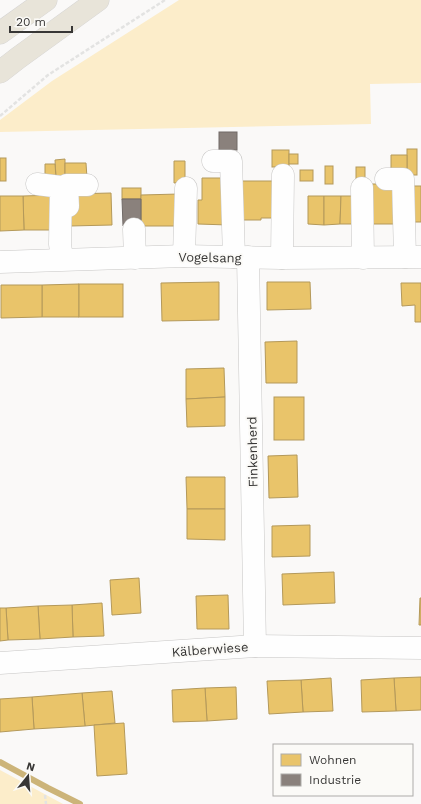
<svg xmlns="http://www.w3.org/2000/svg" width="421" height="804" font-family="'Work Sans',sans-serif">
  <style>
    .green { fill: #fcedca }
    .homes { fill: #e9c46a; stroke: #b4995a }
    .industry { fill: #8a817c; stroke: #716a67 }
    .lines { fill: none; stroke-linecap: round; stroke-linejoin: round }
    .stream { stroke: #ccb479; stroke-width: 6 }
    .minor-casing { stroke: #c7c6c5; stroke-width: 23 }
    .highway-casing { stroke: #d5d4d4; stroke-width: 23 }
    .path { stroke: #e3e3e2; stroke-width: 2.5; stroke-dasharray: 4 2; stroke-linecap: butt }
    .minor { stroke: #fefefe; stroke-width: 22 }
    .highway { stroke: #e8e4d9; stroke-width: 22 }
    .labels { text-anchor: middle; stroke-width: 4; stroke-linejoin: round; paint-order: stroke }
    .street-label { font-size: 13px; fill: #373635; stroke: #fbfaf7 }
  </style>
  <rect width="100%" height="100%" fill="#faf9f8"/>
  <g class="green">
    <path d="M179,0H421V83L370,84L371,124L0,132V120L52,81Z"/>
    <path d="M0,770L63,804H0Z"/>
  </g>
  <g class="homes">
    <rect x="407" y="149" width="10" height="26"/>
    <rect x="272" y="150" width="17" height="17"/>
    <rect x="289" y="154" width="9" height="10"/>
    <path d="M391,155H407V175L391,174Z"/>
    <rect x="0" y="158" width="6" height="23"/>
    <path d="M65,159V178H56L55,160Z"/>
    <path d="M174,161H185V182L174,183Z"/>
    <path d="M65,163H86L87,178H65Z"/>
    <path d="M45,164H55L56,178L45,179Z"/>
    <rect x="325" y="166" width="8" height="18"/>
    <rect x="356" y="167" width="9" height="17"/>
    <rect x="300" y="170" width="13" height="11"/>
    <path d="M202,178H229L228,225L198,224V200H202Z"/>
    <path d="M242,181H279L275,218H261V220H243Z"/>
    <rect x="372" y="184" width="28" height="40"/>
    <rect x="411" y="186" width="10" height="36"/>
    <rect x="122" y="188" width="19" height="11"/>
    <path d="M111,193L112,225L70,226L69,194Z"/>
    <path d="M179,194V226H141V195Z"/>
    <path d="M56,195V230H24L23,196Z"/>
    <path d="M0,196H23L24,230L0,231Z"/>
    <path d="M308,196H324V225L308,224Z"/>
    <path d="M324,196H341L340,224L324,225Z"/>
    <path d="M341,196H357V224H340Z"/>
    <path d="M219,282V320L162,321L161,283Z"/>
    <path d="M267,282H310L311,309L267,310Z"/>
    <path d="M401,283H421V322H415V305L402,306Z"/>
    <path d="M79,284V317H42V285Z"/>
    <rect x="79" y="284" width="44" height="33"/>
    <path d="M1,285H42V317L1,318Z"/>
    <path d="M297,341V383H266L265,342Z"/>
    <path d="M224,368L225,397L186,399V369Z"/>
    <path d="M225,397V426L187,427L186,399Z"/>
    <rect x="274" y="397" width="30" height="43"/>
    <path d="M297,455L298,497L269,498L268,456Z"/>
    <path d="M186,477H225V509H187Z"/>
    <path d="M187,509H225V540L187,539Z"/>
    <path d="M310,525V556L272,557V526Z"/>
    <path d="M334,572L335,603L283,605L282,574Z"/>
    <path d="M139,578L141,613L112,615L110,580Z"/>
    <path d="M228,595L229,629H197L196,596Z"/>
    <path d="M420,598H421V625H419Z"/>
    <path d="M102,603L104,636L73,637L72,605Z"/>
    <path d="M72,605L73,637L40,639L38,606Z"/>
    <path d="M38,606L40,639L8,640L6,608Z"/>
    <path d="M0,608H6L8,640L0,641Z"/>
    <path d="M421,677V710L396,711L394,678Z"/>
    <path d="M331,678L333,711L303,712L301,680Z"/>
    <path d="M394,678L396,711L362,712L361,680Z"/>
    <path d="M301,680L303,712L269,714L267,681Z"/>
    <path d="M236,687L237,719L207,721L205,688Z"/>
    <path d="M205,688L207,721L173,722L172,690Z"/>
    <path d="M112,691L115,723L85,726L82,693Z"/>
    <path d="M82,693L85,726L34,729L32,697Z"/>
    <path d="M32,697L34,729L0,732V699Z"/>
    <path d="M124,723L127,774L97,776L94,725Z"/>
  </g>
  <g class="industry">
    <rect x="219" y="132" width="18" height="18"/>
    <path d="M122,199H141V226H123Z"/>
  </g>
  <g class="lines">
    <path class="stream" d="M0,762L48,788L80,804"/>
    <defs>
      <g id="minor">
        <path d="M213,161H231L234,257"/>
        <path d="M386,179H403L405,257"/>
        <path d="M37,184L61,187L60,244L62,259"/>
        <path d="M362,188L363,258"/>
        <path d="M68,206L67,185H87"/>
        <path d="M134,229L135,258"/>
        <path d="M184,256L186,188"/>
        <path d="M248,257L255,646"/>
        <path d="M282,258L283,175"/>
        <path d="M0,262L184,256L282,258L421,257"/>
        <path d="M0,663L255,646L421,648"/>
      </g>
      <g id="highway">
        <path d="M0,33L46,0"/>
        <path d="M0,72L18,58L98,0"/>
      </g>
    </defs>
    <use href="#minor" class="minor-casing"/>
    <use href="#highway" class="highway-casing"/>
    <g class="path">
      <path d="M0,116L48,75L165,0"/>
      <path d="M45,795L46,804"/>
    </g>
    <use href="#minor" class="minor"/>
    <use href="#highway" class="highway"/>
  </g>
  <g class="labels">
    <g class="street-label">
      <text transform="translate(210 257) rotate(1)" y="5">Vogelsang</text>
      <text transform="translate(252 452) rotate(-91)" y="5">Finkenherd</text>
      <text transform="translate(210 649) rotate(-4)" y="5">Kälberwiese</text>
    </g>
  </g>
  <rect x="273" y="744" width="140" height="52" fill="#fbfaf7" stroke="#adaca9"/>
  <rect x="281" y="754" width="20" height="12" fill="#e9c46a" stroke="#adaca9"/>
  <text x="309" y="764" font-size="12" fill="#373635">Wohnen</text>
  <rect x="281" y="774" width="20" height="12" fill="#8a817c" stroke="#adaca9"/>
  <text x="309" y="784" font-size="12" fill="#373635">Industrie</text>
  <g transform="translate(28 776) rotate(17)" stroke="#fbfaf7" stroke-width="3" paint-order="stroke">
  <path d="M0-3L7 15L0 10L-7 15Z" fill="#373635"/>
  <text y="-6" font-size="11" font-weight="bold" text-anchor="middle" fill="#373635">N</text>
  </g>
  <path d="M10 26v6h62v-6" fill="none" stroke="#373635" stroke-width="2"/>
  <text x="16" y="26" font-size="12" fill="#373635" stroke="#fbfaf7" stroke-width="3" paint-order="stroke">20 m</text>
</svg>
